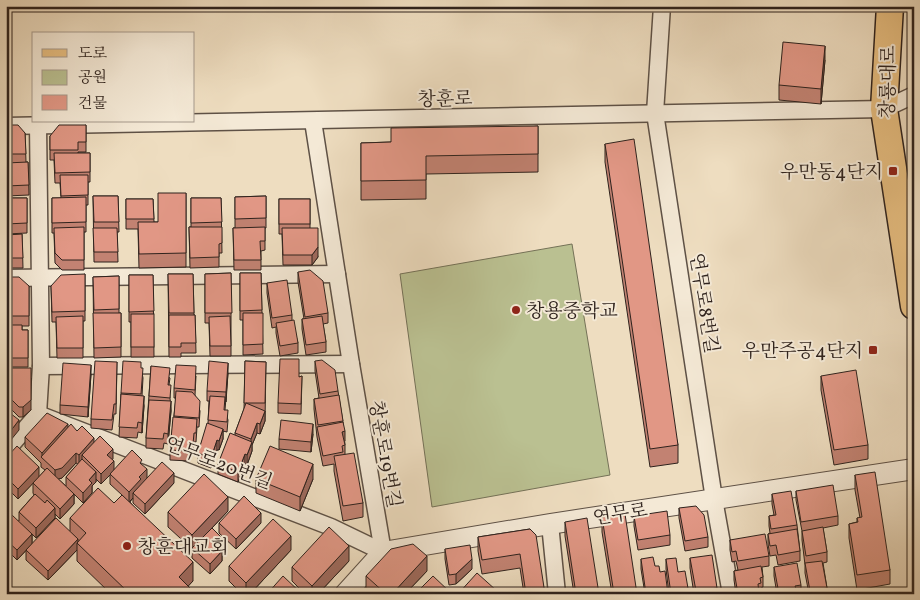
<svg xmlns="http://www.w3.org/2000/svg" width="920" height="600" font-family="Vollkorn,'Noto Serif KR',serif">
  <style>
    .green { fill: #bac091; stroke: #747157 }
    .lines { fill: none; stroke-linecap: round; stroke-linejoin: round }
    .minor-casing { stroke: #5e5146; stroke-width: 19 }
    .tertiary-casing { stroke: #5e5146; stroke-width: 22 }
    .primary-casing { stroke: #2e221d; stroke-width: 29 }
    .minor { stroke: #f4e9d6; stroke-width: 16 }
    .tertiary { stroke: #f4e9d6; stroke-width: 20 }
    .primary { stroke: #e7be80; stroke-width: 26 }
    .wall { fill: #c28272; stroke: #2e221d; fill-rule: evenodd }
    .shaded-wall { fill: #9e6a5d; stroke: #2e221d }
    .building { fill: #e19785; stroke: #2e221d }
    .poi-dot { fill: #8f2418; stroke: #f4e9d6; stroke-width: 2 }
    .labels { text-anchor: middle; stroke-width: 4; stroke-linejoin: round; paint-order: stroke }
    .street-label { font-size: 19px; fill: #2e221d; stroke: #f4e9d6 }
    .poi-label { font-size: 19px; fill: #2e221d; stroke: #f4e9d6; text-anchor: end }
  </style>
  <rect width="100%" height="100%" fill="#eeddc0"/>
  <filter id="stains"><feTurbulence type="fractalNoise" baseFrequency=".004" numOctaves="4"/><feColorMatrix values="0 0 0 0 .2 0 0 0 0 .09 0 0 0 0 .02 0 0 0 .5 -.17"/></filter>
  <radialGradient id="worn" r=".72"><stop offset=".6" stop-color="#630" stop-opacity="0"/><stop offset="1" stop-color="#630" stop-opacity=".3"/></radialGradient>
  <path class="green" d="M572,244L610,475L432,507L400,274Z"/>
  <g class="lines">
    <defs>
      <g id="minor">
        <path d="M662,6L655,113L714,499L731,594"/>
        <path d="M313,121L351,364L383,552"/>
        <path d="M6,126L884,109L914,95"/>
        <path d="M6,278L337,274"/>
        <path d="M41,366L351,364"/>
        <path d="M38,414L331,527L383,552"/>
        <path d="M6,451L38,414L41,366L38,125"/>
        <path d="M550,524L557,594"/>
      </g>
      <path id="tertiary" d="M345,594L383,552L550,524L914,469"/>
      <path id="primary" d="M890,6L884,109L914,306"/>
    </defs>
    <use href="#minor" class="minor-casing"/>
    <use href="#tertiary" class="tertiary-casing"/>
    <use href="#primary" class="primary-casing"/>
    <use href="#minor" class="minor"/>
    <use href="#tertiary" class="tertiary"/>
    <use href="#primary" class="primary"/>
  </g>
  <g class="wall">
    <path d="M825,60L821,104L779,100V85Z"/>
    <path d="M6,125L25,133L26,162H28L29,195L6,196Z"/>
    <path d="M86,125V152H78V153H90V182H88V205H86V232H84V270H62L55,263L54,233H52V198H61L60,183H55L54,160H50V136Z"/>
    <path d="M538,126V172L426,174V199L361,200V143L391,142Z"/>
    <path d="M605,144L678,445V463L650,467L605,162Z"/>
    <path d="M186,193V267L139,268L138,229H126V199H153L154,222H158Z"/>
    <path d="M93,196H118L119,232H117L118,262H94Z"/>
    <path d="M266,196V228H265V250L261,251V270H234L233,228H235V197Z"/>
    <path d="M6,198H27V233L6,234Z"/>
    <path d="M191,198H221L222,253H219V267L190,268L189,227H191Z"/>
    <path d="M279,199H310V228L318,257L312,265H283L282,234H279Z"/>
    <path d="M22,234L23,268H6V235Z"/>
    <path d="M298,272L328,313V323L323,324L326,342V352L306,355L302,329V319H304L298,282Z"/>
    <path d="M231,273V356H210L209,323H205V274Z"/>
    <path d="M240,273H261L263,354L243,355V320H240Z"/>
    <path d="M85,274V321H83V358H57L56,322H52L51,286Z"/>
    <path d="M168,274H193L194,315H195L196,353H181V357H169Z"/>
    <path d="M129,275H153L154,357H131V322H129Z"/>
    <path d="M119,276V313H121V357L94,358L93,277Z"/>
    <path d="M6,277L29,286V326H22V330H28V367H6Z"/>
    <path d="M267,283L292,315V321L298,343V353L280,356L276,333V327L272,328L267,293Z"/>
    <path d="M245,361L266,362L265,421L260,434L257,433L252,445V451L247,465L245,464L238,482L218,474V464L235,435V433L244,409Z"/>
    <path d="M315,361L338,391L343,422L345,445V454L363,503V517L343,521L334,471V464L323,466L317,437L314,409V399L319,398L315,371Z"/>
    <path d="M117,362L116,414H114L112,430L91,428V419Z"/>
    <path d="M151,366L170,378L169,385L171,411L168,444L164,443L163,449L146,448V438Z"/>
    <path d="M9,368L31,410L23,417H19L9,407Z"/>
    <path d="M141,368L143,378L142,396L144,406L142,433L138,432L137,438L119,437L121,393Z"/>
    <path d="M228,373L225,410L228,420L227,432L223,431V439L219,450H217L211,468L198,463V453L208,424L209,401H207V391Z"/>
    <path d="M91,374L88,417L60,414V405Z"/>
    <path d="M196,376L195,395L200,411L199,427H197L196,442H194L193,453H190L189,461L170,460V450L176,398H174V388Z"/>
    <path d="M302,376L301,414L278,413V403L299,377Z"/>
    <path d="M821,376L868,445V459L834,465L821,390Z"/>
    <path d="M68,427L77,431L94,442L113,459L112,460L114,470L142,465L147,478L174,483L145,514L133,503V498L130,502L193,581L188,586L193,594H111L77,561V550L48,580L26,560V550L70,531V518L114,503L122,495L110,484V475L101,484L96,479V482L92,486V493L83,503L74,494V504L60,519L55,514V518L36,538L32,534V544L17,560L9,552V559L6,562V520L7,521H19V512L34,495L33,493V483L18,499L6,487V458L39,477L45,470L41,467V463L25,447V437ZM76,463L78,464L66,477V486L58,479L62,478Z"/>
    <path d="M313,434L311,452L279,449V439Z"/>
    <path d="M855,475L890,570V584L857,590L849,538V524L857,522V518H860L855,490Z"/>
    <path d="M256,479H313L300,511L256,493Z"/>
    <path d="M796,491L838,516V525L823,528L827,552V562L823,563L827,588V594H809L805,573V565L802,540V531L796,500Z"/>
    <path d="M772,494L797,525L800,551V561L778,565L776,555L770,556L768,544V534L770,533L769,526V516L774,515L772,504Z"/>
    <path d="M679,508L708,537V547L685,551L679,518Z"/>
    <path d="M228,511L212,528L223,549L222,550V561L210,574L192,558V549L168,527V512Z"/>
    <path d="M634,516L670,535V545L638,550L634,526Z"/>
    <path d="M602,517L637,594H612L602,532Z"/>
    <path d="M565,522L599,594H574L565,536Z"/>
    <path d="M219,523H261L236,549L219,533Z"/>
    <path d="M530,529L545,594H524L520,568L482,574L478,551V537Z"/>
    <path d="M730,540L769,556V566L762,567L763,577V587L761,588V593L736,594L734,580V571L738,570L736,561L732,562L730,550Z"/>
    <path d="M445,549L472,569L456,584L449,585L445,559Z"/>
    <path d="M291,550L250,594H242L229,581V566Z"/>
    <path d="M690,558L717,588V594H694L690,568Z"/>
    <path d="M641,559L655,566L660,572L668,594H645L641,569Z"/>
    <path d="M666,559L678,572L689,594H669L666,569Z"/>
    <path d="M349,561L318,594H305L292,581V567Z"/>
    <path d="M774,567L801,585V594H777L774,576Z"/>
    <path d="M427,571L405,594H370L366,590V576Z"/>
  </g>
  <g class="shaded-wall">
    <path d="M825,46V60L821,104V89Z"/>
    <path d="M318,247V257L312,265V255Z"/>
    <path d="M228,363V373L226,402V392Z"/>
    <path d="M91,365V374L88,417V407Z"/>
    <path d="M31,378V410L23,417V407Z"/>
    <path d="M144,396V406L142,433V423Z"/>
    <path d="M171,401V411L168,444V434Z"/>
    <path d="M265,411V421L260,434V424Z"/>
    <path d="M19,420V430L6,446V437Z"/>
    <path d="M257,423V433L252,445V451L247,465V455L251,445V439Z"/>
    <path d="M68,424V434L42,457V453Z"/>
    <path d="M313,424V434L311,452V442Z"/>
    <path d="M223,429V439L219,450V441Z"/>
    <path d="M345,431V441L342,442V432Z"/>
    <path d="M94,438V448L82,455V461L79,465V455Z"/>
    <path d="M217,440V450L211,468V458Z"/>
    <path d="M113,449V459L107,465V455Z"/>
    <path d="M76,453V463L62,478L55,480V470Z"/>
    <path d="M245,454V464L238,482V472Z"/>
    <path d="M114,461V471L101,484V474Z"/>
    <path d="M313,464V479L300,511V497Z"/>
    <path d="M39,467V477L18,499V489Z"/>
    <path d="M147,469V479L133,493V498L129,502V492L139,477Z"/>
    <path d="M96,472V482L92,486V493L83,503V493L89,480Z"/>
    <path d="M174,473V483L145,514V504Z"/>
    <path d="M74,494V504L60,519V509Z"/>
    <path d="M228,497V511L193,548H192V550V535Z"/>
    <path d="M9,507V517L6,519V509Z"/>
    <path d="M55,508V518L36,538V528Z"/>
    <path d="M261,513V523L236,549V539Z"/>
    <path d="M32,534V544L17,560V550Z"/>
    <path d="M291,536V550L250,594H246V583Z"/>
    <path d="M78,539V544L77,543V550L48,580V571Z"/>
    <path d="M223,539V549L217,555V545Z"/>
    <path d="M349,546V561L318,594H312V586Z"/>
    <path d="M9,549V559L6,562V552Z"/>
    <path d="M222,551V561L210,574V564Z"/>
    <path d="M427,556V571L405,594H392Z"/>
    <path d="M472,559V569L456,584V574Z"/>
    <path d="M193,562V581L181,594L179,577Z"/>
  </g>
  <g class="building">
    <path d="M783,42L825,46L821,89L779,85Z"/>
    <path d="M6,125H18L25,133L26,154H6Z"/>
    <path d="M59,125H86V142H78V150H50V136Z"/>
    <path d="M538,126V154L426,156V180L361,181V143L391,142V128Z"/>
    <path d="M634,139L678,445L650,449L605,144Z"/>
    <path d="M54,153H90V172L55,173Z"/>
    <path d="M28,162L29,185L6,186V163Z"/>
    <path d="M60,175H88V195L61,196Z"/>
    <path d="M158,193H186V253L139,254L138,222H158Z"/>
    <path d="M93,196H118L119,222H94Z"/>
    <path d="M266,196V218L235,219V197Z"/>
    <path d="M86,197V222L52,223V198Z"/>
    <path d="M6,198H27V223L6,224Z"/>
    <path d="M191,198H221L222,222L191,223Z"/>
    <path d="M126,199H153L154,219H126Z"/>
    <rect x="279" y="199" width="31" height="25"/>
    <path d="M84,227V260H62L55,253L54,228Z"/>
    <path d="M189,227H222V243L219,244V257L190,258Z"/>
    <path d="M265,227V241H260L261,260H234L233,228Z"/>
    <path d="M93,228H117L118,252H94Z"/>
    <path d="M282,228H318V247L312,255H283Z"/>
    <path d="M22,234L23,258H6V235Z"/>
    <path d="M310,270L323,281L328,313L305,317L298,272Z"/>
    <path d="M231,273L232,313H205V274Z"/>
    <path d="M240,273H261L262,310L240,311Z"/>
    <path d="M85,274V311L52,312L51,286L61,275Z"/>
    <path d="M168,274H193L194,313H169Z"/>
    <path d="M129,275H153L154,311L129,312Z"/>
    <path d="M119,276V309L94,310L93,277Z"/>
    <path d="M6,277H19L29,286V316H6Z"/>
    <path d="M287,280L292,315L272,318L267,283Z"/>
    <path d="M93,313H121V347L94,348Z"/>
    <path d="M243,313H263V344L243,345Z"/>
    <rect x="131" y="314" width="23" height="33"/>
    <path d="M169,315H195L196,343H181V347H169Z"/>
    <path d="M83,316V348H57L56,317Z"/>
    <path d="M230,316L231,346H210L209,317Z"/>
    <path d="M322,316L326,342L306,345L302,319Z"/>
    <path d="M294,320L298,343L280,346L276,323Z"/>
    <path d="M6,325H22V330H28V358H6Z"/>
    <path d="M280,359H299V377L302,376L301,404L278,403Z"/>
    <path d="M322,360L335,370L338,391L320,394L315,361Z"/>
    <path d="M95,361L117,362L116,404H114L112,420L91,419Z"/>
    <path d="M123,361L141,362V368H143L141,394L121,393Z"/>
    <path d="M209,361L228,363L226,392L207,391Z"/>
    <path d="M245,361L266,362L265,403H244Z"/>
    <path d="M63,363L91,365L88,407L60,405Z"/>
    <path d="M176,365L196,366L195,390L174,388Z"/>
    <path d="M151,366L170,368L168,385H171L170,398L149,396Z"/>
    <path d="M9,368H31V400L23,407H19L9,397Z"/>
    <path d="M856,370L868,445L834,450L821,376Z"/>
    <path d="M176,391L192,392L200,401L199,418L174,416Z"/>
    <path d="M121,394L144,396L142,423L138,422L137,428L119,427Z"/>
    <path d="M339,395L343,421L318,425L314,399Z"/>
    <path d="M210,396L225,397L224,410H228L227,422L208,420Z"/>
    <path d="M149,400L171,401L168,434L164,433L163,439L146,438Z"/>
    <path d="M246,403L265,411L260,424L257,423L251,439L235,433Z"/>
    <path d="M6,410L19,420L6,437Z"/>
    <path d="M47,413L68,424L42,453L25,437Z"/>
    <path d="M173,417L197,419L196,433H194L193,444L190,443L189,451L170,450Z"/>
    <path d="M281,420L313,424L311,442L279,439Z"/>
    <path d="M343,422L345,431L342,432L345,445L342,446L343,452L323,456L317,427Z"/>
    <path d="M207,423L223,429L219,441L217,440L211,458L198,453Z"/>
    <path d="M71,424L77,431L82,426L94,438L79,455L76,453L62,468L55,470L41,457Z"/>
    <path d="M230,433L252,442L247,455L245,454L238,472L218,464Z"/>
    <path d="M100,436L113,449L107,455L114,461L101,474L82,455Z"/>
    <path d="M17,446L39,467L18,489L6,477V458Z"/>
    <path d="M270,446L313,464L300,497L256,479Z"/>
    <path d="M132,450L142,460L140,463L147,469L139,477L141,479L129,492L110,474Z"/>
    <path d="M354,453L363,503L343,506L334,456Z"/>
    <path d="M82,459L96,472L89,480L92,483L83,493L66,477Z"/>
    <path d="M162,462L174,473L145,504L133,493Z"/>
    <path d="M47,468L74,494L60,509L33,483Z"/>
    <path d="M875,472L890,570L857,575L849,524L858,522L857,518L862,517L855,475Z"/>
    <path d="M204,474L228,497L192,535L168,512Z"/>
    <path d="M833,485L838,516L801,522L796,491Z"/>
    <path d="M98,488L114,503L122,495L193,562L179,577L193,591L190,594H167L165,592L164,594H130L77,543L86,533L70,518Z"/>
    <path d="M791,491L797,525L771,529L769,516L776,515L772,494Z"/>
    <path d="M35,494L45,503L47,500L55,508L36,528L19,512Z"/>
    <path d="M244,496L261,513L236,539L219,523Z"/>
    <path d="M696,506L704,515L708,537L685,541L679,508Z"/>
    <path d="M667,511L670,535L638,540L634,516Z"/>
    <path d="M625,514L637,594H614L602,517Z"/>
    <path d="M12,515L32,534L17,550L6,540V520L7,521Z"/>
    <path d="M56,518L78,539L48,571L26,550Z"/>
    <path d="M587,518L599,594H576L565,522Z"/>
    <path d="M273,519L291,536L246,583L229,566Z"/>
    <path d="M329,527L349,546L312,586L292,567Z"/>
    <path d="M823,527L827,552L806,556L802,531Z"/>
    <path d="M212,528L223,539L217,545L222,551L210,564L192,548Z"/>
    <path d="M530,529L536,535L545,594H526L520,554L482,560L478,537Z"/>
    <path d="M797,529L800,551L778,555L776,545L770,546L768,534Z"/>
    <path d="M765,534L769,556L738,561L736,551L732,552L730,540Z"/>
    <path d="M413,544L427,556L392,594H386L366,576L391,549Z"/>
    <path d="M470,545L472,559L456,574L449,575L445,549Z"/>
    <path d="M712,555L717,588L696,591L690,558Z"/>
    <path d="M653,557L655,566H659L660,572L665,571L668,594H646L641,559Z"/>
    <path d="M676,558L678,572L685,571L689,594H671L666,559Z"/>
    <path d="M822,561L827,588L810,591L805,563Z"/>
    <path d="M797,563L801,585L795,586L796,589H792L793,592L779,594L774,567Z"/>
    <path d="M761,566L763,577L760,578L761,583L758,584L759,594H738L734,571Z"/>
    <path d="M477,573L497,591L495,594H458Z"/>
    <path d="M283,576L302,594H267Z"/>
    <path d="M433,576L451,593V594H421L418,591Z"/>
    <path d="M359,591L362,594H356Z"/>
    <path d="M896,591L897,594H878Z"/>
  </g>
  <g class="poi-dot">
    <rect x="888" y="166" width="10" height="10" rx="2.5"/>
    <circle cx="516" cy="310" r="5"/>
    <rect x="868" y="345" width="10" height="10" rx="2.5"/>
    <circle cx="127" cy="546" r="5"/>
  </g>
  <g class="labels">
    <g class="street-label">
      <text transform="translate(887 82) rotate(-89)" y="7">창룡대로</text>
      <text transform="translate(445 98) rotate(-1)" y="7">창훈로</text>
      <text transform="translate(705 303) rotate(81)" y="7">연무로8번길</text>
      <text transform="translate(386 454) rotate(80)" y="7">창훈로19번길</text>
      <text transform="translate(219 462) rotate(21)" y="7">연무로20번길</text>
      <text transform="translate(620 513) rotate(-9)" y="7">연무로</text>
    </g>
    <g class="poi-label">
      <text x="883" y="178">우만동4단지</text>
      <text x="526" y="317" text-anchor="start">창용중학교</text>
      <text x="863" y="357">우만주공4단지</text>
      <text x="137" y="553" text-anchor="start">창훈대교회</text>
    </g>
  </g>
  <rect width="920" height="600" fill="none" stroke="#eeddc0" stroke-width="25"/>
  <rect x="8" y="8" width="905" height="585" fill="none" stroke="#2e221d" stroke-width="2.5"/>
  <rect x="12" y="12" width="895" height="575" fill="none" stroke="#2e221d"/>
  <rect x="32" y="32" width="162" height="90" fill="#f4e9d6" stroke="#a5998c"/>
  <rect x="42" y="49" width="25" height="8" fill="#e7be80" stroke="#a5998c"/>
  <text x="78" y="58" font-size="15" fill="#2e221d">도로</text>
  <rect x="42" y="70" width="25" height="15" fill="#bac091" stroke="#a5998c"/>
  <text x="78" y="82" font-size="15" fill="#2e221d">공원</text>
  <rect x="42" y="95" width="25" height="15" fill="#e19785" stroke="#a5998c"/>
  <text x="78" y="108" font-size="15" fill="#2e221d">건물</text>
  <rect width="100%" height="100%" filter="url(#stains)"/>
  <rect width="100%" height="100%" fill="url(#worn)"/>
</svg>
